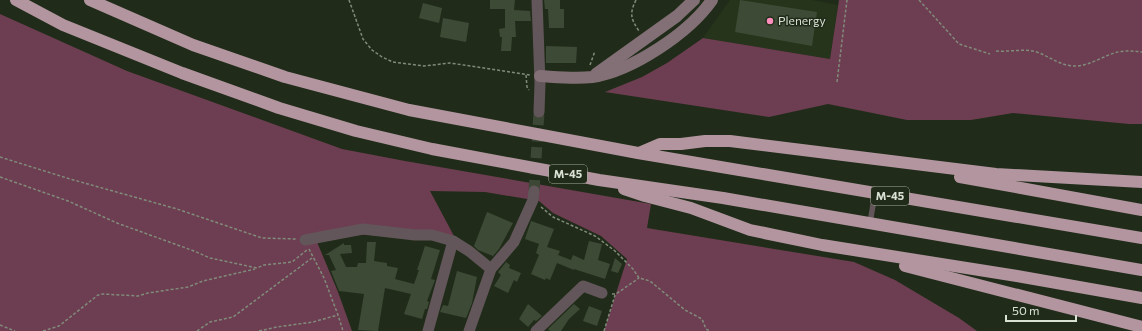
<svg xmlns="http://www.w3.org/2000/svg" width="1142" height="331" font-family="Commissioner,sans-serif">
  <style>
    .built { fill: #25341b }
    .green { fill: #6d3e51 }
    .building { fill: #3d4a35 }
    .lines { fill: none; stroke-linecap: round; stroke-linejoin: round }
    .street-tunnel { stroke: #3c4735; stroke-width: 11; stroke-dasharray: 11 5.5; stroke-linecap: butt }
    .path { stroke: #818b7b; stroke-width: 1.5; stroke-dasharray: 3 2; stroke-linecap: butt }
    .lane { stroke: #62565a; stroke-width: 5.5 }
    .street { stroke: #62565a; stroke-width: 11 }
    .secondary { stroke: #837076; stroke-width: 12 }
    .highway { stroke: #b2959f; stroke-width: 12 }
    .poi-dot { fill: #fe8ebc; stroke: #202c19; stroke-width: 1.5 }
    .labels { text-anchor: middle; stroke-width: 3; stroke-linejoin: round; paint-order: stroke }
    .shield { fill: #202c19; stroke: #a2ab9d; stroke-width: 1 }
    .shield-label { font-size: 11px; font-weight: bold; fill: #d9e1d5 }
    .poi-label { font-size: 12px; fill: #d9e1d5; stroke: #202c19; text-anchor: start }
  </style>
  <rect width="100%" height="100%" fill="#202c19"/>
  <path class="built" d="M730,0H812L838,5L830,59L703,38Z"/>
  <g class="green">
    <path d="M839,0H1142V124H1129L1013,113L971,120H907L828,104L769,117L605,92L642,77L667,63L703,38L830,59Z"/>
    <path d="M0,14L127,71L342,149L405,161L651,204L647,228L854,262L895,280L959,318L977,331H604L627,259L601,236L553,213L539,201L485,192L430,191L454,236L426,239L355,234L317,242L338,292L352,331H0Z"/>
  </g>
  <g class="building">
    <path d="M490,0H515L514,10L530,11L531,21H515L516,37H512L511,51H501L502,37H500L499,29L505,28V9H490Z"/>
    <path d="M544,0H560V9H564V28H549L548,9H545Z"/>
    <path d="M740,0L817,12L812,46L735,32Z"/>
    <path d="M423,3L442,8L439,23L419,18Z"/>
    <path d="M443,18L469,23L466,42L440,37Z"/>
    <path d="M546,46L577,47L576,63H546Z"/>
    <path d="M487,212L513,223L499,249L493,256L478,250L474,246Z"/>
    <path d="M531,221L554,229L547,247L560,251L558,255L571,260L573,255L584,260L589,241L602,244L598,260L610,264L605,279L574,269V270L557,263L550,280L546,278L545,280L531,274L539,255L536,253L539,244L525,239Z"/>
    <path d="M367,242H376L374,261L387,263V266L398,268L395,279L414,284L419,270H417L425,246L440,250L431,279L435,280L427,301L429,302L427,309H425L422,319L404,314L411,294L385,288L378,331L358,330L364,294L339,291L331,271L336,270L329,255H325L344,243V245H351L352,253L340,254L346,267H357L358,263H366Z"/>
    <path d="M615,258L622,264L618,273L611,271Z"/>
    <path d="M506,262L510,265L509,268L521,273L517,282L514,280L508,293L494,286L501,275L498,272Z"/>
    <path d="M457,271L477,277L472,303L466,318L440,312L443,305L448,306Z"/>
    <path d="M528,304L542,316L536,321L534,320L528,327L519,319Z"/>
    <path d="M574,304L580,309L569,319L561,331H550L548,329Z"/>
    <path d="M589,306L602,311L597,326L583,321Z"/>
  </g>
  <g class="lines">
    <path class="street-tunnel" d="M534,191L539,112"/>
    <g class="path">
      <path d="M349,0L363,39L372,50L382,57L393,62L424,66L450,63L530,75"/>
      <path d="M636,0C629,14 631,19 639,31"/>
      <path d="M919,0L959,44L990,54"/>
      <path d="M996,51C1008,52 1022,49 1033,51C1049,55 1060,67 1077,66C1090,65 1102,57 1114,53C1124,50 1133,51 1142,52"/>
      <path d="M590,65L595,51"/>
      <path d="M526,75L527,87L529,90"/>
      <path d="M837,82L847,0"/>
      <path d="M0,157L70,179L177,209L262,238L296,239"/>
      <path d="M0,177L68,201L117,223L194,251L210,258L257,268L264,265L292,262L307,250"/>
      <path d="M541,207L553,217L595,236L615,251L633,269L639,278L650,281L685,310L702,319L706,329L710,331"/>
      <path d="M309,249L324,278L338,315L343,331"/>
      <path d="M612,294H616L639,278"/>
      <path d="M0,325L15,331"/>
      <path d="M43,331L59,326L98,295L103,294L138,296L148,293L188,287L203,281L255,269"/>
      <path d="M197,331L210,322L233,317L312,258"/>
      <path d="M259,331L277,327L313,322L338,315"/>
      <path d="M604,331L615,295"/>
    </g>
    <path class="lane" d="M870,223L875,193"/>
    <g class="street">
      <path d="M537,0L540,83L539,112"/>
      <path d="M305,240L363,229L415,235H432L453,241"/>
      <path d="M428,331L453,241L469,251L491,269"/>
      <path d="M469,331L491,269L514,242L533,200L534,191"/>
      <path d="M536,331L583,286L602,293"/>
    </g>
    <g class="secondary">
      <path d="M596,74L677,16L694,0"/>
      <path d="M540,76C557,77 575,79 592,77C632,71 689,33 712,0"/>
    </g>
    <g class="highway">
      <path d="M16,0L63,25L182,73L279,108L356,131L432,149L599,180L723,198L1142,270"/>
      <path d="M90,0L193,45L285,77L409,110L638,153L1142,238"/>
      <path d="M639,153L660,144H681L705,141H730L996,174L1142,182"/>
      <path d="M960,177L1142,210"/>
      <path d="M624,189L645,196L691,208L750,230L822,245L1017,276L1142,298"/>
      <path d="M905,266L1142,327"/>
    </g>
  </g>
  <circle class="poi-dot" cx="770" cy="21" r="4"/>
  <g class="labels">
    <g class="shield">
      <rect x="549" y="165" width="38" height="18" rx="3"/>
      <rect x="871" y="187" width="38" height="18" rx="3"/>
    </g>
    <g class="shield-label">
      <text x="568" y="178">M-45</text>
      <text x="890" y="200">M-45</text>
    </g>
    <g class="poi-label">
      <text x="778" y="25">Plenergy</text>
    </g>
  </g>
  <path d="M1006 315v6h70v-6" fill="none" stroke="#d9e1d5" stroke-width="2"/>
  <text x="1012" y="315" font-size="12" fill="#d9e1d5" stroke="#202c19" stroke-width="3" paint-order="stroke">50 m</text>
</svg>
